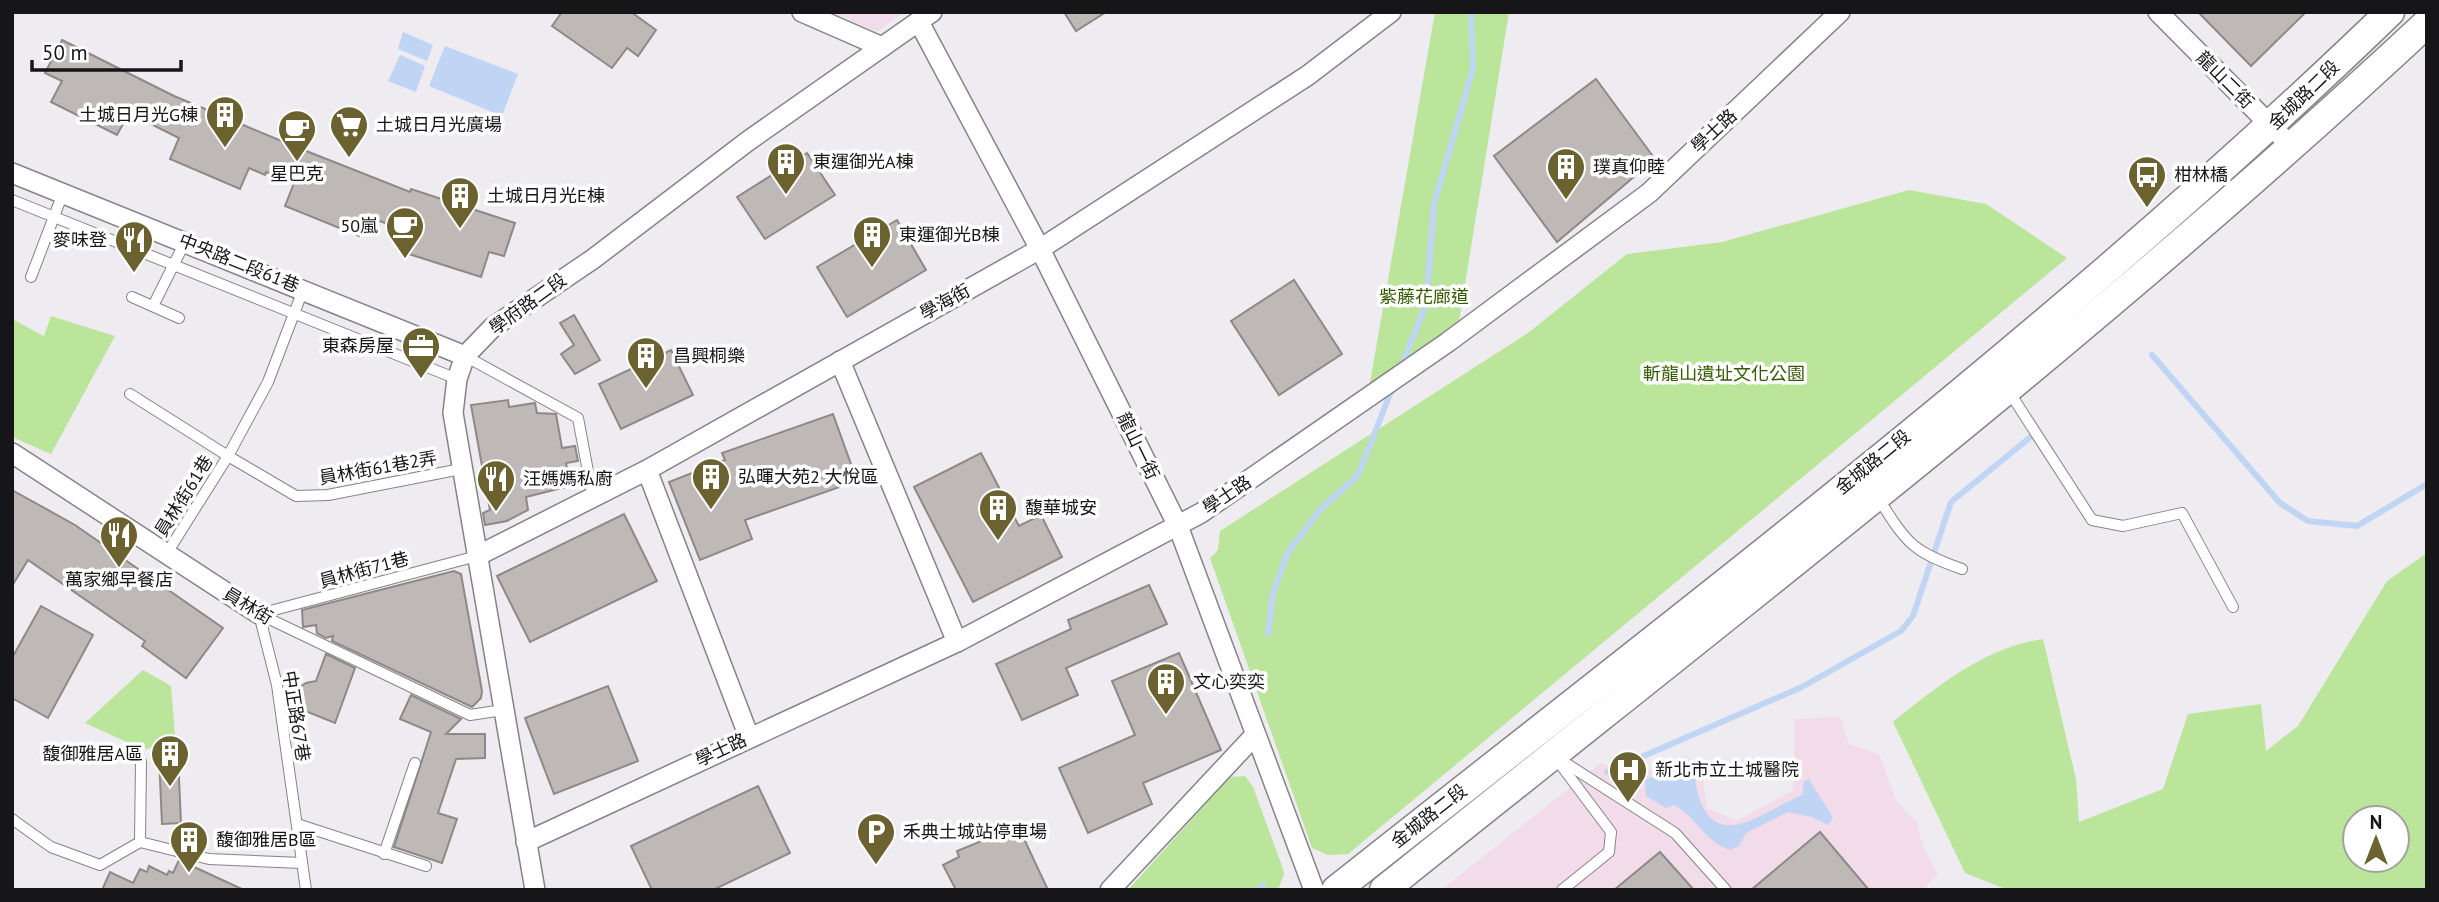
<svg xmlns="http://www.w3.org/2000/svg" width="2439" height="902" font-family="'PT Sans','Noto Sans TC',sans-serif">
  <style>
    .industrial { fill: #f0dcec }
    .medical { fill: #f2dce9 }
    .green { fill: #bae59b; fill-rule: evenodd }
    .water { fill: #c0d4f3 }
    .lines { fill: none; stroke-linecap: round; stroke-linejoin: round }
    .stream { stroke: #c0d4f3; stroke-width: 6 }
    .building { fill: #beb9b6; stroke: #8e8987; stroke-width: 2 }
    .lane-casing { stroke: #858387; stroke-width: 12 }
    .street-casing { stroke: #858387; stroke-width: 22 }
    .secondary-casing { stroke: #858387; stroke-width: 31 }
    .lane { stroke: #fff; stroke-width: 10 }
    .street { stroke: #fff; stroke-width: 19 }
    .secondary { stroke: #fff; stroke-width: 28 }
    .labels { text-anchor: middle; stroke-width: 7; stroke-linejoin: round; paint-order: stroke }
    .street-label { font-size: 18px; fill: #161517; stroke: #fff }
    .poi-label { font-size: 18px; fill: #161517; stroke: #fff; text-anchor: start }
    .park-label { font-size: 18px; fill: #335c00; stroke: #fff }
  </style>
  <rect width="100%" height="100%" fill="#eeecf1"/>
  <path class="industrial" d="M831,12H904L877,32Z"/>
  <path class="medical" d="M1840,717L1849,744L1879,754L1896,800L1917,823L1923,847L1938,874L1923,890H1441L1601,763L1635,776L1686,756L1702,770L1707,808L1737,821L1793,790L1795,719Z"/>
  <g class="green">
    <path d="M1435,12H1509L1458,328L1369,388Z"/>
    <path d="M1909,190L1986,204L2067,258L1348,854L1328,855L1312,848L1210,558L1218,550L1220,531L1528,333L1627,254L1722,242Z"/>
    <path d="M51,316L115,336L51,454L12,437V319L44,336Z"/>
    <path d="M2427,553V885L2424,890H2008L1965,873L1893,722C1938,686 1984,648 2043,639L2076,779L2079,822L2163,789L2188,714L2261,704L2266,751L2298,726L2387,581ZM2397,818V860H2355V818Z"/>
    <path d="M143,670L171,686L176,746L142,749L85,723Z"/>
    <path d="M1245,776L1253,787L1282,866L1284,874L1278,890H1128L1230,777Z"/>
  </g>
  <g class="water">
    <path d="M403,32L433,45L427,61L398,49Z"/>
    <path d="M445,46L518,74L502,116L429,86Z"/>
    <path d="M400,55L425,66L416,92L388,81Z"/>
    <path d="M1681,764L1694,773C1696,783 1697,796 1702,805C1723,851 1772,806 1802,795L1804,781L1809,779L1833,818L1828,825L1812,817L1788,812L1746,833L1739,846L1730,850C1704,842 1696,816 1674,805L1666,808L1646,796L1645,780Z"/>
  </g>
  <g class="lines">
    <g class="stream">
      <path d="M2152,355L2280,503L2308,521L2357,526L2427,484"/>
      <path d="M1400,369L1426,305L1434,204L1473,69L1471,12"/>
      <path d="M1268,634L1273,593L1288,552L1320,510L1358,475L1392,389"/>
      <path d="M1607,772L1802,687L1901,631L1913,616L1951,502L2033,435"/>
      <path d="M1258,890L1263,885"/>
    </g>
  </g>
  <g class="building">
    <path d="M562,12H631L656,30L638,56L627,48L612,68L552,26Z"/>
    <path d="M1064,12H1106L1076,31Z"/>
    <path d="M2198,12H2306L2251,66Z"/>
    <path d="M62,40L174,96L291,145L410,192L411,189L515,223L504,256L489,252L481,277L409,254L416,233L367,217L359,236L285,206L294,183L266,172L265,175L249,168L240,189L170,159L179,138L129,113L117,135L51,102L62,81L45,73Z"/>
    <path d="M1596,79L1655,159L1557,242L1494,156Z"/>
    <path d="M807,153L835,195L765,239L737,197Z"/>
    <path d="M897,220L926,270L847,317L817,267Z"/>
    <path d="M1294,280L1342,354L1279,395L1231,321Z"/>
    <path d="M574,315L600,360L575,374L561,354L574,345L560,323Z"/>
    <path d="M671,350L693,395L621,429L599,384Z"/>
    <path d="M508,400L509,407L535,403L537,413L556,414L562,448L575,446L578,461L566,463L570,486L526,497L528,510L507,521L485,525L483,513L490,510L471,405Z"/>
    <path d="M833,414L857,481L745,520L752,539L700,560L669,482L725,460L722,453Z"/>
    <path d="M981,453L1019,526L1041,515L1062,557L973,602L914,487Z"/>
    <path d="M12,490L75,525L223,628L186,678L142,646L145,641L28,560L12,586Z"/>
    <path d="M624,514L657,581L530,642L497,576Z"/>
    <path d="M454,571L461,574L482,691L481,698L472,707L332,641L333,636L326,638L317,633L316,625L303,627L302,610Z"/>
    <path d="M1149,585L1167,624L1066,668L1078,695L1022,720L996,664L1071,629L1068,620Z"/>
    <path d="M41,606L93,635L48,718L12,698V658Z"/>
    <path d="M1179,653L1221,750L1143,783L1152,804L1088,833L1059,768L1135,735L1112,681Z"/>
    <path d="M326,654L355,668L335,723L303,710L288,712L286,697L306,683L316,681Z"/>
    <path d="M608,686L638,761L554,794L525,718Z"/>
    <path d="M411,695L461,719L446,734H485V758L456,759L438,813L457,819L442,863L394,847L431,732L400,719Z"/>
    <path d="M178,756L181,823L162,824L159,757Z"/>
    <path d="M758,786L790,853L713,890H652L631,846Z"/>
    <path d="M1018,826L1048,890H956L943,865L959,857L957,851Z"/>
    <path d="M1820,832L1869,890H1751Z"/>
    <path d="M1660,852L1694,890H1614Z"/>
    <path d="M179,860L244,890H102L110,872L133,883L140,869L147,872L149,866L167,875L169,871L173,873Z"/>
  </g>
  <g class="lines">
    <defs>
      <g id="lane">
        <path d="M12,200L457,379"/>
        <path d="M31,277L63,193"/>
        <path d="M303,290L268,382L228,456L296,496L328,495L461,469"/>
        <path d="M132,297L179,318"/>
        <path d="M153,306L185,242"/>
        <path d="M465,356L578,418L593,498"/>
        <path d="M2008,390L2092,520L2123,526L2182,513L2233,607"/>
        <path d="M130,394L228,456L167,553"/>
        <path d="M1878,498C1907,543 1911,551 1962,569"/>
        <path d="M259,614L277,685L306,890"/>
        <path d="M259,614L470,715L503,710"/>
        <path d="M259,614L477,556"/>
        <path d="M1556,757L1675,833L1726,890"/>
        <path d="M1557,760L1611,832L1609,852L1562,890"/>
        <path d="M12,819L51,847L100,865L140,842L141,762"/>
        <path d="M297,824L426,866"/>
        <path d="M140,842L209,859L302,863"/>
        <path d="M384,854L415,763"/>
      </g>
      <g id="street">
        <path d="M802,12L882,47"/>
        <path d="M2158,12L2293,148"/>
        <path d="M919,22L1040,249L1178,526L1314,890"/>
        <path d="M12,173L465,356"/>
        <path d="M840,361L957,642"/>
        <path d="M12,453L259,614"/>
        <path d="M647,470L749,737"/>
        <path d="M477,556L647,470L1040,249L1307,76L1391,12"/>
        <path d="M526,842L957,642L1201,513L1448,342L1649,193L1840,12"/>
        <path d="M535,890L453,413L457,379L465,356L493,327L593,259L748,141L932,12"/>
        <path d="M1110,890L1255,735"/>
      </g>
      <g id="secondary">
        <path d="M1336,890C1694,606 2061,330 2390,12"/>
        <path d="M1384,890C1736,607 2096,332 2427,23"/>
      </g>
    </defs>
    <use href="#lane" class="lane-casing"/>
    <use href="#street" class="street-casing"/>
    <use href="#secondary" class="secondary-casing"/>
    <use href="#lane" class="lane"/>
    <use href="#street" class="street"/>
    <use href="#secondary" class="secondary"/>
  </g>
  <defs>
    <symbol id="building-pin" viewBox="-11 -11 22 30"><path d="M0 17L-7.5 6A9.5 9.5 0 1 1 7.5 6Z" fill="#6b622f" stroke="#fff"/><path d="M-4-6H4V6H1V3H-1V6H-4ZM-2.5-4.3h1.7v1.8h-1.7ZM.8-4.3h1.7v1.8H.8ZM-2.5-1h1.7V.8h-1.7ZM.8-1h1.7V.8H.8Z" fill="#fff"/></symbol>
    <symbol id="supermarket-pin" viewBox="-11 -11 22 30"><path d="M0 17L-7.5 6A9.5 9.5 0 1 1 7.5 6Z" fill="#6b622f" stroke="#fff"/><path d="M-6-5.5h2.5l.6 2H6L4.5 2H-2.5L-4.4-4H-6ZM-1.5 3.2a1.3 1.3 0 1 0 .1 0ZM3 3.2a1.3 1.3 0 1 0 .1 0Z" fill="#fff"/></symbol>
    <symbol id="cafe-pin" viewBox="-11 -11 22 30"><path d="M0 17L-7.5 6A9.5 9.5 0 1 1 7.5 6Z" fill="#6b622f" stroke="#fff"/><path d="M-5.5-4.5H6V0H3Q3 3.5 0 3.5H-2.5Q-5.5 3.5-5.5 0ZM3-3.2v2h1.7v-2ZM-6 4.5H4V6H-6Z" fill="#fff"/></symbol>
    <symbol id="bus-pin" viewBox="-11 -11 22 30"><path d="M0 17L-7.5 6A9.5 9.5 0 1 1 7.5 6Z" fill="#6b622f" stroke="#fff"/><path d="M-5-6H5V4H4V6H2V4H-2V6H-4V4H-5ZM-3.5-4V0h7V-4ZM-3.5 1.2v1.5H-2V1.2ZM2 1.2v1.5H3.5V1.2Z" fill="#fff"/></symbol>
    <symbol id="restaurant-pin" viewBox="-11 -11 22 30"><path d="M0 17L-7.5 6A9.5 9.5 0 1 1 7.5 6Z" fill="#6b622f" stroke="#fff"/><path d="M-5-6h1v4h1v-4h1v4h1v-4h1v5L-1.5 .5V6h-2V.5L-5-1ZM5-6V6H3V1.5H1.5Q1.5-4 5-6Z" fill="#fff"/></symbol>
    <symbol id="office-pin" viewBox="-11 -11 22 30"><path d="M0 17L-7.5 6A9.5 9.5 0 1 1 7.5 6Z" fill="#6b622f" stroke="#fff"/><path d="M-6-3h4V-5.5h4V-3h4V5H-6ZM-1-4.5V-3h2v-1.5ZM-6 0V1H6V0Z" fill="#fff"/></symbol>
    <symbol id="hospital-pin" viewBox="-11 -11 22 30"><path d="M0 17L-7.5 6A9.5 9.5 0 1 1 7.5 6Z" fill="#6b622f" stroke="#fff"/><path d="M-5-5h3v3.5h4V-5h3V5h-3V1.5h-4V5h-3Z" fill="#fff"/></symbol>
    <symbol id="parking-pin" viewBox="-11 -11 22 30"><path d="M0 17L-7.5 6A9.5 9.5 0 1 1 7.5 6Z" fill="#6b622f" stroke="#fff"/><path d="M-3.5-5.5H1a3.5 3.5 0 0 1 0 7H-1V5.5H-3.5ZM-1-3.4V-.6H.8a1.4 1.4 0 0 0 0-2.8Z" fill="#fff"/></symbol>
  </defs>
  <g fill-rule="evenodd">
    <use href="#building-pin" x="203" y="93" width="44" height="60"/>
    <use href="#supermarket-pin" x="327" y="103" width="44" height="60"/>
    <use href="#cafe-pin" x="275" y="107" width="44" height="60"/>
    <use href="#building-pin" x="764" y="140" width="44" height="60"/>
    <use href="#building-pin" x="1544" y="145" width="44" height="60"/>
    <use href="#bus-pin" x="2125" y="153" width="44" height="60"/>
    <use href="#building-pin" x="438" y="174" width="44" height="60"/>
    <use href="#cafe-pin" x="383" y="204" width="44" height="60"/>
    <use href="#building-pin" x="850" y="213" width="44" height="60"/>
    <use href="#restaurant-pin" x="112" y="218" width="44" height="60"/>
    <use href="#office-pin" x="399" y="324" width="44" height="60"/>
    <use href="#building-pin" x="624" y="334" width="44" height="60"/>
    <use href="#building-pin" x="689" y="455" width="44" height="60"/>
    <use href="#restaurant-pin" x="474" y="457" width="44" height="60"/>
    <use href="#building-pin" x="976" y="486" width="44" height="60"/>
    <use href="#restaurant-pin" x="97" y="513" width="44" height="60"/>
    <use href="#building-pin" x="1144" y="660" width="44" height="60"/>
    <use href="#building-pin" x="148" y="732" width="44" height="60"/>
    <use href="#hospital-pin" x="1606" y="748" width="44" height="60"/>
    <use href="#parking-pin" x="854" y="810" width="44" height="60"/>
    <use href="#building-pin" x="167" y="818" width="44" height="60"/>
  </g>
  <g class="labels">
    <g class="street-label">
      <text transform="translate(2225 80) rotate(45)" y="6">龍山二街</text>
      <text transform="translate(2304 95) rotate(-44)" y="6">金城路二段</text>
      <text transform="translate(1714 131) rotate(-43)" y="6">學士路</text>
      <text transform="translate(239 263) rotate(22)" y="6">中央路二段61巷</text>
      <text transform="translate(945 302) rotate(-29)" y="6">學海街</text>
      <text transform="translate(528 304) rotate(-36)" y="6">學府路二段</text>
      <text transform="translate(1138 446) rotate(64)" y="6">龍山一街</text>
      <text transform="translate(1873 462) rotate(-39)" y="6">金城路二段</text>
      <text transform="translate(378 468) rotate(-10)" y="6">員林街61巷2弄</text>
      <text transform="translate(1227 495) rotate(-34)" y="6">學士路</text>
      <text transform="translate(184 496) rotate(-58)" y="6">員林街61巷</text>
      <text transform="translate(364 570) rotate(-15)" y="6">員林街71巷</text>
      <text transform="translate(248 606) rotate(31)" y="6">員林街</text>
      <text transform="translate(296 716) rotate(81)" y="6">中正路67巷</text>
      <text transform="translate(721 750) rotate(-25)" y="6">學士路</text>
      <text transform="translate(1429 816) rotate(-38)" y="6">金城路二段</text>
    </g>
    <g class="poi-label">
      <text x="198" y="121" text-anchor="end">土城日月光G棟</text>
      <text x="376" y="131">土城日月光廣場</text>
      <text x="813" y="168">東運御光A棟</text>
      <text x="1593" y="173">璞真仰睦</text>
      <text x="297" y="180" text-anchor="middle">星巴克</text>
      <text x="2174" y="181">柑林橋</text>
      <text x="487" y="202">土城日月光E棟</text>
      <text x="378" y="232" text-anchor="end">50嵐</text>
      <text x="899" y="241">東運御光B棟</text>
      <text x="107" y="246" text-anchor="end">麥味登</text>
      <text x="394" y="352" text-anchor="end">東森房屋</text>
      <text x="673" y="362">昌興桐樂</text>
      <text x="738" y="483">弘暉大苑2 大悅區</text>
      <text x="523" y="485">汪媽媽私廚</text>
      <text x="1025" y="514">馥華城安</text>
      <text x="119" y="586" text-anchor="middle">萬家鄉早餐店</text>
      <text x="1193" y="688">文心奕奕</text>
      <text x="143" y="760" text-anchor="end">馥御雅居A區</text>
      <text x="1655" y="776">新北市立土城醫院</text>
      <text x="903" y="838">禾典土城站停車場</text>
      <text x="216" y="846">馥御雅居B區</text>
    </g>
    <g class="park-label">
      <text x="1424" y="303">紫藤花廊道</text>
      <text x="1724" y="380">斬龍山遺址文化公園</text>
    </g>
  </g>
  <rect width="2439" height="902" fill="none" stroke="#161517" stroke-width="28"/>
  <g transform="translate(2376 839)"><circle r="33" fill="#ffffff" stroke="#a2a1a2" stroke-width="2"/>
  <path d="M0-5L12 26L0 18L-12 26Z" fill="#6b622f"/>
  <text y="-10" font-size="19" font-weight="bold" text-anchor="middle" fill="#161517">N</text>
  </g>
  <path d="M32 60v10h149v-10" fill="none" stroke="#161517" stroke-width="3.5"/>
  <text x="42" y="60" font-size="21" fill="#161517" stroke="#ffffff" stroke-width="5" paint-order="stroke">50 m</text>
</svg>
